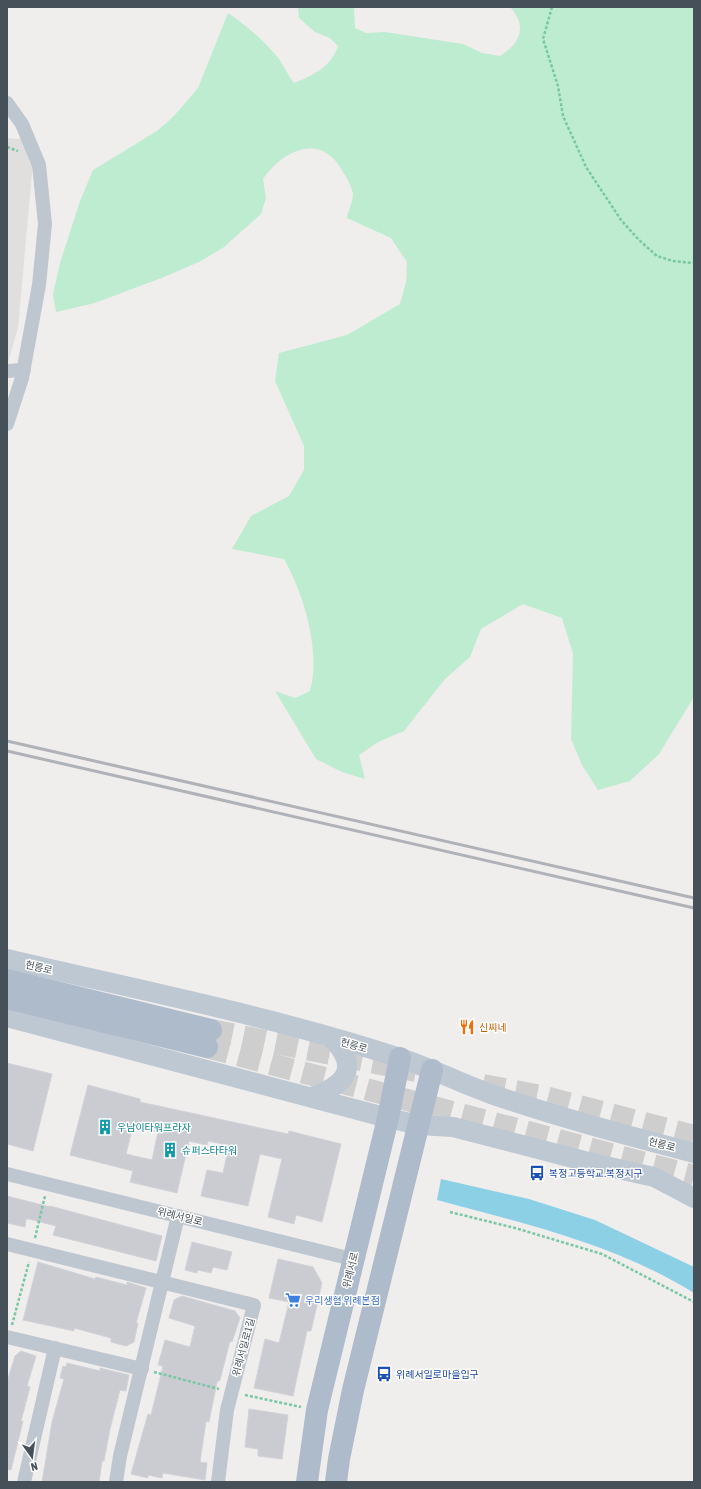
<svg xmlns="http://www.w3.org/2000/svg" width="701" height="1489" font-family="'Asap Condensed','Noto Sans KR',sans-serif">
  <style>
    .education { fill: #e1dede }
    .green { fill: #bdecd1 }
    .water { fill: #8cd0e6 }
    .building { fill: #caccd2; stroke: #d1d3d8; fill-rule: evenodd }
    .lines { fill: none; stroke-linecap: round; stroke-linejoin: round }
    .primary-tunnel { stroke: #cececf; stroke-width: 22; stroke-dasharray: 22 11; stroke-linecap: butt }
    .path { stroke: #77c8a3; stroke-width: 2.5; stroke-dasharray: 3 2; stroke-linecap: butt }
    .street { stroke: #bec7cf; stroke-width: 14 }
    .secondary { stroke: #bec8d3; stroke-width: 20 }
    .primary { stroke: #aebbcb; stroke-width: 22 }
    .rail { stroke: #afb2b7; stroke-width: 3 }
    .labels { text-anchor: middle; stroke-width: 3; stroke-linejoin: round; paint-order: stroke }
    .street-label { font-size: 10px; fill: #465059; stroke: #fff }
    .food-label { font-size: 10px; fill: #c56008; stroke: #fff; text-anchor: start }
    .culture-label { font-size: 10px; fill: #0d838f; stroke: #fff; text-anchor: start }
    .transit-label { font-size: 10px; fill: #164399; stroke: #fff; text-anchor: start }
    .shop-label { font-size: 10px; fill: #366cbe; stroke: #fff; text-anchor: start }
  </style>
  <rect width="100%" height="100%" fill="#f0eded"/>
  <path class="education" d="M7,138L35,140L18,328L7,366Z"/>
  <path class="green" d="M298,7H354L355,28L366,33L385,32L463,44L482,53L500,56C520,43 528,27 510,7H694V697L659,754L630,781L598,790L582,765L571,739L573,654L562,618L523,604L481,629L470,657L445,679L404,731L378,742L359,755L365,779L342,772L316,759L275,691L295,698L310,691C321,652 304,594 284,559L232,549L251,516L289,496L304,470V446L275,381L279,353L347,335L400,304L406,282L407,262L391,238L347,218C348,211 353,201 353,194C352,187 347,178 343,172C322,132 284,149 263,179L266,198L261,214L224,247L201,261L164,277L95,303L56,312L53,294L60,263L80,201L93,170L157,131L173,117L198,88L228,13C247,26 265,41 279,59C284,67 288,75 294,83C314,75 331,67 338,46L330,38L315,32L299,18Z"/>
  <path class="water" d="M441,1179L529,1199L595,1220L694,1267V1293C615,1244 526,1224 437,1200Z"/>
  <g class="building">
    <path d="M7,1063L52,1074L33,1151L7,1144Z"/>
    <path d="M88,1085L140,1099V1102L288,1134L289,1131L341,1144L322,1222L296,1215L294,1224L268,1217L282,1159L260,1154L248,1206L201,1196L207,1170L223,1173L229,1145L208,1141L207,1145L189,1141L177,1193L130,1182L133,1171L70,1155ZM133,1126L158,1132L152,1160L126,1154Z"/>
    <path d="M7,1196L50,1207V1206L162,1236L156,1261L53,1235L56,1226L29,1219H26L25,1227L7,1223Z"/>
    <path d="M192,1242L232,1252L227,1270L213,1267L211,1273L198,1270L197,1273L185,1270Z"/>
    <path d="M278,1259L313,1267L322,1283L311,1331H307L293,1396L254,1388L265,1339L279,1343L289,1302L269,1298Z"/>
    <path d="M38,1262L95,1279L96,1277L127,1285V1282L146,1288L136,1323H138L134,1342L126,1346L111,1342V1338L74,1328V1331L23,1320Z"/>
    <path d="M182,1296L235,1311L240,1318L232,1342L230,1341L220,1380L217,1382L209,1422L206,1421L200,1462L207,1463L205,1480L163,1473L162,1478L148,1475V1478L131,1474L148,1414L151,1415L163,1366L158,1365L165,1340L190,1347L195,1326L169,1318L174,1300Z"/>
    <path d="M21,1351L36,1356L27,1386L30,1387L21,1421H23L11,1470L7,1469V1382L15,1356Z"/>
    <path d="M67,1363L100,1371V1368L129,1375L126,1391L120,1390L110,1429L104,1461H102L99,1482H42L52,1422L64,1379L60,1378L63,1366L66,1367Z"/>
    <path d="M249,1409L288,1415L282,1459L258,1456V1449L245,1447Z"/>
  </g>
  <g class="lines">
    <g class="primary-tunnel">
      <path d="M211,1030L416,1071"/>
      <path d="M207,1047L694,1176"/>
      <path d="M483,1085L541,1096L694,1136"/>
    </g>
    <g class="path">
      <path d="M552,7L543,39L558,86L563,116L586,167L621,220L639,240L657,256L673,261L694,263"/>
      <path d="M7,147L18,151"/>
      <path d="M450,1212L515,1228L602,1254L694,1302"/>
      <path d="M35,1238L45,1196"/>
      <path d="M12,1325L29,1262"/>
      <path d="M154,1372L219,1389"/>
      <path d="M245,1395L301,1407"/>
    </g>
    <g class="street">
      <path d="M7,103L22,124L39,165L45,224L39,285L22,378L7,424"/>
      <path d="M7,371L24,370"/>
      <path d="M7,1174L352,1259"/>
      <path d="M7,1244L254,1305L227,1410L218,1482"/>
      <path d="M7,1337L142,1369"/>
      <path d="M24,1482L55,1348"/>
      <path d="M116,1482L120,1456L178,1216"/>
    </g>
    <g class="secondary">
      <path d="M7,959C138,990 272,1016 400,1058C431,1068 460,1083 491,1094C557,1117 626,1135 694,1153"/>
      <path d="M7,1017L388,1118L419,1125L453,1127L592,1163L654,1177L694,1198"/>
      <path d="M312,1097C344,1085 361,1070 333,1039"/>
    </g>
    <g class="primary">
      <path d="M7,980L211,1030"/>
      <path d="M7,998L207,1047"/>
      <path d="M307,1482L317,1410L388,1118L400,1058"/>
      <path d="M336,1482L339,1459L353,1390L432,1070"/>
    </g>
    <g class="rail">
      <path d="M7,741L694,898"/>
      <path d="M7,751L694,908"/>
    </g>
  </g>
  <defs>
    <symbol id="restaurant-bare" viewBox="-9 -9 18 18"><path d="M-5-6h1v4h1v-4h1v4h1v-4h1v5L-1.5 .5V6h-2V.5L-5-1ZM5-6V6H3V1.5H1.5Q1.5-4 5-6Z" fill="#e8710a" stroke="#fff" stroke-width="2.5" paint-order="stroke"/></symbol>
    <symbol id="building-bare" viewBox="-9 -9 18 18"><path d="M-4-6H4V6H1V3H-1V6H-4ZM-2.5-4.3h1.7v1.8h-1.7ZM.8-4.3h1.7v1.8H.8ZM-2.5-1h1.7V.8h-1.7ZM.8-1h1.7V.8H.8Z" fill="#0f9aa8" stroke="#fff" stroke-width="2.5" paint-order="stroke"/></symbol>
    <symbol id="bus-bare" viewBox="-9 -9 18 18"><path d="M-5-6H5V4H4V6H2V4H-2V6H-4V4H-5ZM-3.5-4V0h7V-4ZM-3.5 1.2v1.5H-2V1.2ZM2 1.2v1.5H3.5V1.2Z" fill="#1a4fb4" stroke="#fff" stroke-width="2.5" paint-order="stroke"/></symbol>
    <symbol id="supermarket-bare" viewBox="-9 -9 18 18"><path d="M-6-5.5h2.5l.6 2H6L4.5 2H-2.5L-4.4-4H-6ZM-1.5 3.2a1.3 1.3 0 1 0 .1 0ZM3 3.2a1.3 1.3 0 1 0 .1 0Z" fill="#3f7fe0" stroke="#fff" stroke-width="2.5" paint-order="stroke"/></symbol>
  </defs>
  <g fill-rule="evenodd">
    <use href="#restaurant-bare" x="456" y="1016" width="22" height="22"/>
    <use href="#building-bare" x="94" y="1116" width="22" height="22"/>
    <use href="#building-bare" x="159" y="1139" width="22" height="22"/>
    <use href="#bus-bare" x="526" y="1162" width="22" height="22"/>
    <use href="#supermarket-bare" x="282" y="1289" width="22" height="22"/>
    <use href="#bus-bare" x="373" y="1363" width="22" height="22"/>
  </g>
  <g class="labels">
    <g class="street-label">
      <text transform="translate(39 967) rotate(13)" y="4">헌릉로</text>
      <text transform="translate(354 1045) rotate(16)" y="4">헌릉로</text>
      <text transform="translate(662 1144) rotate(14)" y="4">헌릉로</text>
      <text transform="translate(180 1216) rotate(14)" y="4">위례서일로</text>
      <text transform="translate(350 1270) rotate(-76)" y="4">위례서로</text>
      <text transform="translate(243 1347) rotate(-75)" y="4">위례서일로1길</text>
    </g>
    <g class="food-label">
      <text x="479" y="1031">신찌네</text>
    </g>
    <g class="culture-label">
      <text x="117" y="1131">우남이타워프라자</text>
      <text x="182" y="1154">슈퍼스타타워</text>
    </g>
    <g class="transit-label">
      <text x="549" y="1177">복정고등학교.복정지구</text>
      <text x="396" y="1378">위례서일로마을입구</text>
    </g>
    <g class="shop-label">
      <text x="305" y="1304">우리생협 위례본점</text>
    </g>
  </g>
  <rect width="701" height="1489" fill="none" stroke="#465059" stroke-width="16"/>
  <g transform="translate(32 1457) rotate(166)" stroke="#ffffff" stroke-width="3" paint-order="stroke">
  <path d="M0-3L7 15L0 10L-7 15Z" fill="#465059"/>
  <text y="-6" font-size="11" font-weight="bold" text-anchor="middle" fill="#465059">N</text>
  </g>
</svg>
